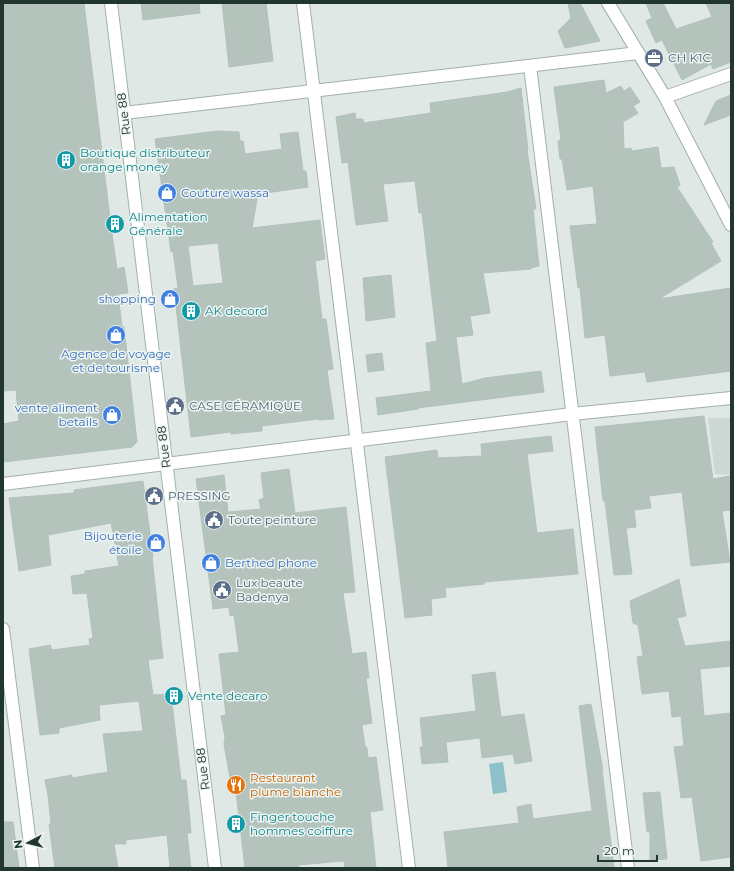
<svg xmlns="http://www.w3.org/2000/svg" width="734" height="871" font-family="Montserrat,sans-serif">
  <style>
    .built { fill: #ced8d3 }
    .water { fill: #8dc0c8 }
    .building { fill: #b5c3bd; stroke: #b3c1bb; fill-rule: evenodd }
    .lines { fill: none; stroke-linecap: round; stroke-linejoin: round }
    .minor-casing { stroke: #a3afaa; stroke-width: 14 }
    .secondary-casing { stroke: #a0b3ab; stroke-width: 14 }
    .minor { stroke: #fff; stroke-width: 12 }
    .secondary { stroke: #fff; stroke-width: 12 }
    .labels { text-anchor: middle; stroke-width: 3; stroke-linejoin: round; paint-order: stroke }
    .service-label { font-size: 12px; fill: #4e5e75; stroke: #eff6f2; text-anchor: start }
    .street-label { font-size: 12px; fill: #223630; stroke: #eff6f2 }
    .culture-label { font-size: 12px; fill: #0d838f; stroke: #eff6f2; text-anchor: start }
    .shop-label { font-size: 12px; fill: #366cbe; stroke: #eff6f2; text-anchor: end }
    .food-label { font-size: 12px; fill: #c56008; stroke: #eff6f2; text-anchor: start }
  </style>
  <rect width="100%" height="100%" fill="#dfe8e4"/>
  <path class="built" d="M708,418H731V475L715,474Z"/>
  <path class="water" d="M503,762L507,792L493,794L489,764Z"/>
  <g class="building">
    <path d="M3,3H84L110,219L117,269L124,267L128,293L118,294L122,327H124L137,442L132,447L3,462V424L19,421L16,390L3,391Z"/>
    <path d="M141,3H199L200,13L143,20Z"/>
    <path d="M222,3H266L273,61L229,67Z"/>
    <path d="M568,3H580L600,41L565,48L558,31L571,18Z"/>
    <path d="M646,3H663L676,29L712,17L706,3H731V62L713,69L711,64L682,80L662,40L656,43L646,21L652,18Z"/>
    <path d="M604,80L606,93L621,86L624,91L630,87L640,102L633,106L638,113L623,122L624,149L631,148L632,151L658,147L661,168L674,167L680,185L677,187L713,242L711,243L721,261L659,299L731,288V371L647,382L645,372L610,376L605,335L585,338L580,288H578L570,226L597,224L593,186L567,190L562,159H560L558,141L561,140L554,87Z"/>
    <path d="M521,88L528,150H527L536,209H533L539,266L531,268V269L483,273L490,313L470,316L473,335L456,337L462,384L485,378L541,371L544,392L418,408V409L378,415L376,398L431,391L426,343L437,341L422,213H419L415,181L383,184L388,221L356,225L348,162L342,163L336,117L355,113L356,119H363L364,123L431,113L430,103L507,92Z"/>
    <path d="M731,95V115L704,125L716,101Z"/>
    <path d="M217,131L239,132L240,141H243L245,154L282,149L280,134L298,132L303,171H306L308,187L258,194L252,228L320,220L325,259L315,261L322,319H326L333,369L327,370L334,419L319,420L318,419L262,426V431L231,434V432L191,437L174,289L178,288L173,251L171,252L155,139ZM218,243L223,283L193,286L188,246Z"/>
    <path d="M391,275L395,317L366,321L363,278Z"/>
    <path d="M382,353L384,370L368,372L366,355Z"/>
    <path d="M704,416L713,479L731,476V510L722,511L730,562L691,566L682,492L649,496L651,508L634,510L636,527L626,528L632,574L614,575L605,501H603L595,427Z"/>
    <path d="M551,436L553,451L527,454L537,533L573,529L578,574L484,582V584L445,588L446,597L431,599L432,615L405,618L385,457L437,450L438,458L482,456L481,444Z"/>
    <path d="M289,469L295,513L346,507L355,592L343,593L352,654L366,652L369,678H366L372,723L362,725L365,746L367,748L368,758L376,757L383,810L370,812L376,868H345L344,861L298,865L300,868H245L235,784H231L224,744L225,737L221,716L226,715L219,654L239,652L234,615L230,616L229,607L213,609L196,479L224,475L228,512L261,509L259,500L264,498L261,473Z"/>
    <path d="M143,481L153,557H152L163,658L148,660L153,695L171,694L181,780H186L189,810L191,833H187L191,868H170L167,835L126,840V844H114L118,868H55L49,824H51L48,795L45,780L72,775V778L108,772L103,734L143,731L139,701L99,705L100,720L59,728V733L40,735L29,649L50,645L52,650L90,645L89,639L93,638L87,593L73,594L71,576L85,574V571L119,566L111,523L48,535L51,565L19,571L9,498L74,493V490Z"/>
    <path d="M679,579L686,616L677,618L685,646L731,641V666L700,669L704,716L731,713V857L701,861L692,797L681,798L674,747L684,746L681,716L672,717L669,691L642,694L637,657L643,656L638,625L633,623L630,601Z"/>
    <path d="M495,672L501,717L524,714L532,761L515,764L513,754L482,758L480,738L446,742L448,762L422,764L420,747H423L420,718L476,711L472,675Z"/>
    <path d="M591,704L603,770H602L614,868H455L454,866L448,867L444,832L519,823L517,807L531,804L533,819L592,811L579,706Z"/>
    <path d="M660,792L667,859L650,860V832H647L643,793Z"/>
    <path d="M3,822H13L19,868H3Z"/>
  </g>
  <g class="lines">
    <defs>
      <g id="minor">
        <path d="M303,3L409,868"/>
        <path d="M608,3L665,97L731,225"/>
        <path d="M530,66L628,868"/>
        <path d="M665,97L731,74"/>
        <path d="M124,113L638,53"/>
        <path d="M3,484L572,414L731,398"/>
        <path d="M3,629L33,868"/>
      </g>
      <path id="secondary" d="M111,3L215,868"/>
    </defs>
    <use href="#minor" class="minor-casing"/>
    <use href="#secondary" class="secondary-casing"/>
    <use href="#minor" class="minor"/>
    <use href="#secondary" class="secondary"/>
  </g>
  <defs>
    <symbol id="office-disc" viewBox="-11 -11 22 22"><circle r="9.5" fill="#5c6f8a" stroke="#eff6f2"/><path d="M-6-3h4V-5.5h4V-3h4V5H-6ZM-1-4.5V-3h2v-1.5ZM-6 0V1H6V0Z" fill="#fff"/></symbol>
    <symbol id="building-disc" viewBox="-11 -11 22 22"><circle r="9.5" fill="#0f9aa8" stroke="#eff6f2"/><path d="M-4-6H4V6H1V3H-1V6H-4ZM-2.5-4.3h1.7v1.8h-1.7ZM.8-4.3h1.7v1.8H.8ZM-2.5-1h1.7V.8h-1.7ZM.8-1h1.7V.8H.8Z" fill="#fff"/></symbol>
    <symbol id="shop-disc" viewBox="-11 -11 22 22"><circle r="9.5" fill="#3f7fe0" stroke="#eff6f2"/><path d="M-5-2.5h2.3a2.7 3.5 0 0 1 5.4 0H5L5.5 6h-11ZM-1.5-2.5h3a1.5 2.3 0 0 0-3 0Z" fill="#fff"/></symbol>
    <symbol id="civic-disc" viewBox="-11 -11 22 22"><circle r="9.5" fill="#5c6f8a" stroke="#eff6f2"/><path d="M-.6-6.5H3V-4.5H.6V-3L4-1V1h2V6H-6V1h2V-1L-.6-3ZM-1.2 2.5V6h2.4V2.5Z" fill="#fff"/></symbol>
    <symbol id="restaurant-disc" viewBox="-11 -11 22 22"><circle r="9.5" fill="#e8710a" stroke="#eff6f2"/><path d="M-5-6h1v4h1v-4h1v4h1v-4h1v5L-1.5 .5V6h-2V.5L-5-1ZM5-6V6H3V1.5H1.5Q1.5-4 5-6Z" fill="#fff"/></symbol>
  </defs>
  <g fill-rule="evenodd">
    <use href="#office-disc" x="643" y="47" width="22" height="22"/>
    <use href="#building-disc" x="55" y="149" width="22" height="22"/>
    <use href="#shop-disc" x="156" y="182" width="22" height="22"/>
    <use href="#building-disc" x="104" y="213" width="22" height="22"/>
    <use href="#shop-disc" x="159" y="288" width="22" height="22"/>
    <use href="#building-disc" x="180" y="300" width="22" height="22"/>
    <use href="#shop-disc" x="105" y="324" width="22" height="22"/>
    <use href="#civic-disc" x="164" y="395" width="22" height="22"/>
    <use href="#shop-disc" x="101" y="404" width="22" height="22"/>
    <use href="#civic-disc" x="143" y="485" width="22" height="22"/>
    <use href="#civic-disc" x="203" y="509" width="22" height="22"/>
    <use href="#shop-disc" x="145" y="532" width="22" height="22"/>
    <use href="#shop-disc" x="200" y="552" width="22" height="22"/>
    <use href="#civic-disc" x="211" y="579" width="22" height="22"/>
    <use href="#building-disc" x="163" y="685" width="22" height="22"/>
    <use href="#restaurant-disc" x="225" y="774" width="22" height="22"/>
    <use href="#building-disc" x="225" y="813" width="22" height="22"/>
  </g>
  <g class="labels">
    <g class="service-label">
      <text x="668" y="62">CH K1C</text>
      <text x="189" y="410">CASE CÉRAMIQUE</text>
      <text x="168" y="500">PRESSING</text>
      <text x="228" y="524">Toute peinture</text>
      <text x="236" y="587">Lux beaute<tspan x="236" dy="14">Badenya</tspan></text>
    </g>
    <g class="street-label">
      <text transform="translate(124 114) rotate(-97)" y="4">Rue 88</text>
      <text transform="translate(164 447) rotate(-97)" y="4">Rue 88</text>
      <text transform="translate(203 769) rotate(-97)" y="4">Rue 88</text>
    </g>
    <g class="culture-label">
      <text x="80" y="157">Boutique distributeur<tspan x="80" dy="14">orange money</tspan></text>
      <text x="129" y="221">Alimentation<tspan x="129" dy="14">Générale</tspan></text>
      <text x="205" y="315">AK decord</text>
      <text x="188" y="700">Vente decaro</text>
      <text x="250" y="821">Finger touche<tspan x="250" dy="14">hommes coiffure</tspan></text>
    </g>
    <g class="shop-label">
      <text x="181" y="197" text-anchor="start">Couture wassa</text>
      <text x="156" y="303">shopping</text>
      <text x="116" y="358" text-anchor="middle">Agence de voyage<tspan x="116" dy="14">et de tourisme</tspan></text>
      <text x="98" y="412">vente aliment<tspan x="98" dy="14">betails</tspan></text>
      <text x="142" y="540">Bijouterie<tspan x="142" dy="14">étoile</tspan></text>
      <text x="225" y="567" text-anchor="start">Berthed phone</text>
    </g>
    <g class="food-label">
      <text x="250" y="782">Restaurant<tspan x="250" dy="14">plume blanche</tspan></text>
    </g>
  </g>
  <rect width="734" height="871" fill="none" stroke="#223630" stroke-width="8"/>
  <g transform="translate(28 843) rotate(263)" stroke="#eff6f2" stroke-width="3" paint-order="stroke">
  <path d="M0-3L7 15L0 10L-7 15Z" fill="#223630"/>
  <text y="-6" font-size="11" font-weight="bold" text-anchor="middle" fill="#223630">N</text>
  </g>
  <path d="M598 855v6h59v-6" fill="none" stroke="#223630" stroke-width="2"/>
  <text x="604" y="855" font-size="12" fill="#223630" stroke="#eff6f2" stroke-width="3" paint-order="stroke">20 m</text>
</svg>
